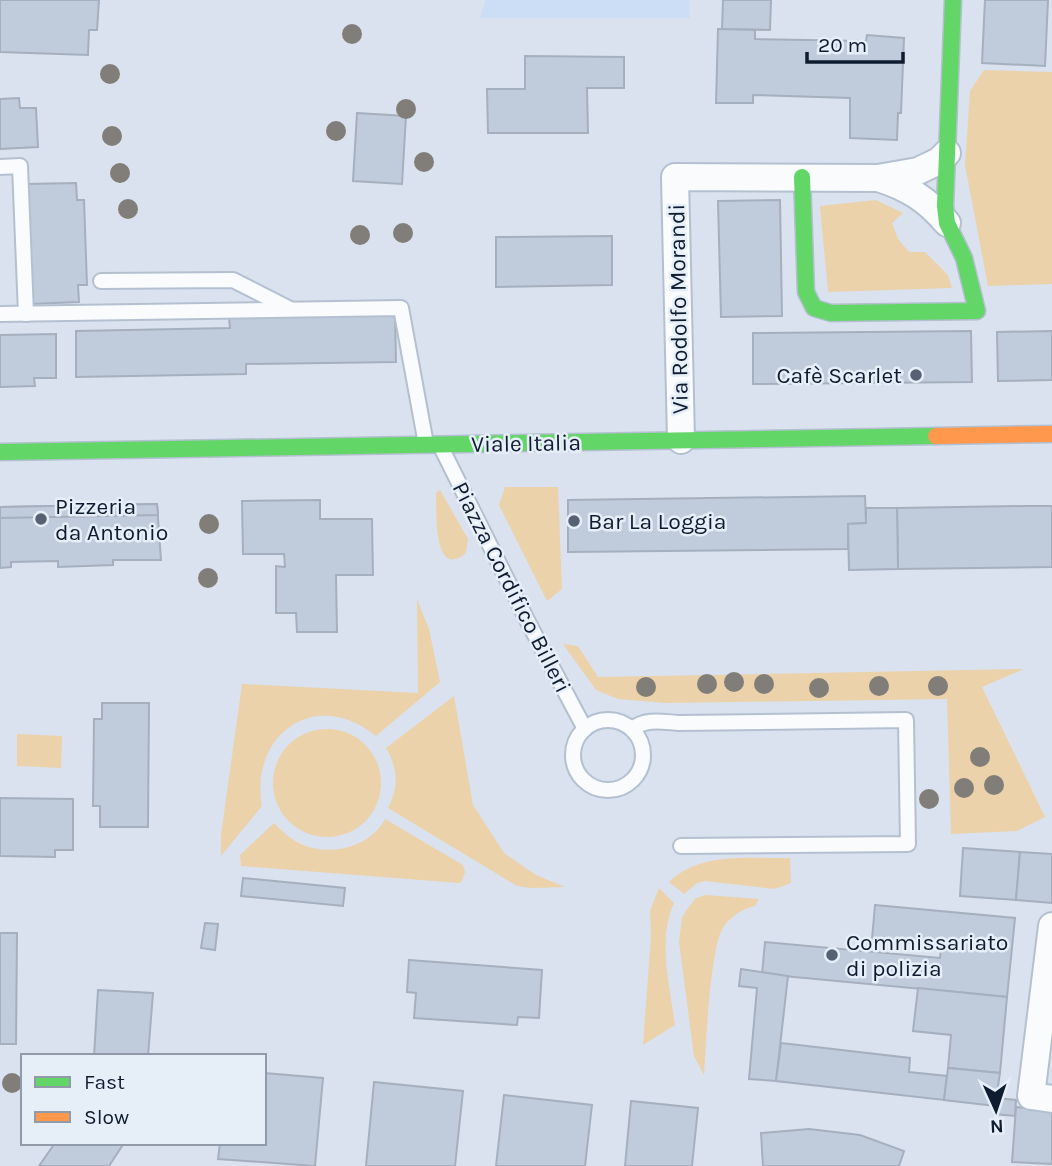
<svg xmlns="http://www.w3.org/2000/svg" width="1052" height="1166" font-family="Karla,sans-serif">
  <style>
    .built { fill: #ccddf6 }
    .green { fill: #ebd2aa }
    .building { fill: #c0cbdb; stroke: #a5afbe; stroke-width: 2 }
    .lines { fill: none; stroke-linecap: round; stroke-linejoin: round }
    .lane-casing { stroke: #b4c0d0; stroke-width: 18 }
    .street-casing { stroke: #b4c0d0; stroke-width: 30 }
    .fast-casing { stroke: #b4c0d0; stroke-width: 19 }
    .slow-casing { stroke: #b4c0d0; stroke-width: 19 }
    .lane { stroke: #f9fbfd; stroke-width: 14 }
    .street { stroke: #f9fbfd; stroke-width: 26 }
    .fast { stroke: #63d668; stroke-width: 16 }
    .slow { stroke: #ff974d; stroke-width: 16 }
    .tree { fill: #817e7a }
    .poi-dot { fill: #566173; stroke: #e6eef8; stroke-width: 2.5 }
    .labels { text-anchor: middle; stroke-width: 5; stroke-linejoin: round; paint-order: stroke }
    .street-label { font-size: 23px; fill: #0f1c30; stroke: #e6eef8 }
    .poi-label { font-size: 23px; fill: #0f1c30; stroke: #e6eef8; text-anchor: start }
  </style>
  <rect width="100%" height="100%" fill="#dae2ef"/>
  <path class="built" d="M486,0H689L690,18H480Z"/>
  <g class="green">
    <path d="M984,70L1052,72V284L988,286L965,165L970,91Z"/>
    <path d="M876,200L903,213L892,223L898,239L909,252H925L948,275L952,288L828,292L820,206Z"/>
    <path d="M505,487H558L562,589L547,601L499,505Z"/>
    <path d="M440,490L468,539L466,553C432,581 437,509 436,493Z"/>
    <path d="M417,599L429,629L440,682L376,736C317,687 249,733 262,806L221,856V835L242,684L418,693Z"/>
    <path d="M563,644L578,646L598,677L1024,669L982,687L1045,817L1017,831L951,834L947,699L666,703L618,699L596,690Z"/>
    <path d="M454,696L473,805L504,853L536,875L565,887L532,888L517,886L388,808C399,788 398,768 386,748Z"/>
    <circle cx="327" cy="783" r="54"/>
    <path d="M17,734L62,736L61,768L17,766Z"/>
    <path d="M385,819L463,865L465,872L462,881L459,883L241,866L240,855L274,823C283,832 293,842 306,846C334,856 371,846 385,819Z"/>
    <path d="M790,858L791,883L774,889L705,881L697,883L684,894L669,882C701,851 749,859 790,858Z"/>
    <path d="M659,888L674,903C657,940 670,986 675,1025L643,1045L651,936L650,911Z"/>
    <path d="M706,895L759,899L755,906C743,909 732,915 724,926C710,945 706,1046 704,1075L694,1056L679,942L682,918L687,909L696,898Z"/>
  </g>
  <g class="building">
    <path d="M0,0H99L97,30H89L88,55L0,52Z"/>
    <path d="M723,0H771L770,30L722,29Z"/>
    <path d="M985,0H1048L1045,66L982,63Z"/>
    <path d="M718,29L755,30V39L866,41L867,35L904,38L901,113H898L897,140L850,138V98L753,95V103H716Z"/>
    <path d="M525,56L624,57V88H587L588,133H488L487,89H525Z"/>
    <path d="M19,98L20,108H36L38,147L0,149V99Z"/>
    <path d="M357,113L406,116L402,184L353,181Z"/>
    <path d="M76,183L77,200H84L87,285H78L79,302L30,304L26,184Z"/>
    <path d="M780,200L782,316L721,317L718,201Z"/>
    <path d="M612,236V285L496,287V237Z"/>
    <path d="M395,315L396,362L246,364V374L76,377V331L230,328L229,318Z"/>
    <path d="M971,331L972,382L753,384V333Z"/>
    <path d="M1052,331V380L998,381L997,332Z"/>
    <path d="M56,334V378H34L35,386L0,387V335Z"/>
    <path d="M865,496L866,523L848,524V549L568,552V500Z"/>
    <path d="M320,500V519H372L373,575H336L337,632H297L296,613H276V566L285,567L284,554H243L242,501Z"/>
    <path d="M157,504L161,560H113V565L58,567V561L11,562V567L0,568V507Z"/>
    <path d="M157,504L158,515L0,518V507Z"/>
    <path d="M1025,506H1052V567L898,569L897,508Z"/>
    <path d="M866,508H897L898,569L849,570L848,524L866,523Z"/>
    <path d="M102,703H149L148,827H100V806H93L94,719H102Z"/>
    <path d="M0,798L73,799V850H55V857L0,856Z"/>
    <path d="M963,848L1020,852L1016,900L960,896Z"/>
    <path d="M1020,852L1052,854V903L1016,900Z"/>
    <path d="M243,878L345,888L343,906L241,896Z"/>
    <path d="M875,905L1015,918L1007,997L762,974L765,942L940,958L941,946L872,939Z"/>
    <path d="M205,923L218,924L215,950L201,948Z"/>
    <path d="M0,933H17L16,1044H0Z"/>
    <path d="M409,960L542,970L539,1018L518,1017L517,1025L414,1018L416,993L407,992Z"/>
    <path d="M741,969L788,976L776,1081L749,1079L757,988L739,986Z"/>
    <path d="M918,988L1007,997L1000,1073L948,1068L951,1035L913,1031Z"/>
    <path d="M98,990L153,993L148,1056H94Z"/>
    <path d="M781,1043L910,1058L909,1072L947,1076L944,1100L776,1081Z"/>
    <path d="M948,1068L1000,1073L995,1106L944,1100Z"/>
    <path d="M264,1073L323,1078L315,1166L218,1159L220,1143H264Z"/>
    <path d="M374,1082L463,1091L455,1166H366Z"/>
    <path d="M504,1095L592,1105L585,1166H496Z"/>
    <path d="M996,1098L1016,1100L1015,1116L994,1114Z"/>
    <path d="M631,1101L698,1108L692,1166H625Z"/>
    <path d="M1016,1107L1052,1111V1164L1012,1162Z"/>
    <path d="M809,1129L860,1135L904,1151L899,1166H763L761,1133Z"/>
    <path d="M55,1143H124L109,1166H39Z"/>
  </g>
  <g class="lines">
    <defs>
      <g id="lane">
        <path d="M0,167L20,166L26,314"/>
        <path d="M101,281L233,280L290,309"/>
        <path d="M0,314L401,308L426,444"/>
        <path d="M441,447L528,622L585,729"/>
        <circle cx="608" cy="755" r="35"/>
        <path d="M632,729C646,718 663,722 679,723L906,720L908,844L681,846"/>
      </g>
      <g id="street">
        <path d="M878,178C907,187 927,199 947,223"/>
        <path d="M681,440L675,177L878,178L918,171L939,161L947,153"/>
        <path d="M1052,926L1031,1096L1052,1099"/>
      </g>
      <g id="fast">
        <path d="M802,177L806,292L814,308L831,313L977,311L964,258L947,223L945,206L953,0"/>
        <path d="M0,452L936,436"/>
      </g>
      <path id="slow" d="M936,436L1052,434"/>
    </defs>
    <use href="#lane" class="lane-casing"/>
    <use href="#street" class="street-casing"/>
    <use href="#fast" class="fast-casing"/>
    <use href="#slow" class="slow-casing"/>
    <use href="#lane" class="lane"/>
    <use href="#street" class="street"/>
    <use href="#fast" class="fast"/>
    <use href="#slow" class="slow"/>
  </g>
  <g class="tree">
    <circle cx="352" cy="34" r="10"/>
    <circle cx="110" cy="74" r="10"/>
    <circle cx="406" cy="109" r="10"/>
    <circle cx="336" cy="131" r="10"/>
    <circle cx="112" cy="136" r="10"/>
    <circle cx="424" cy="162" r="10"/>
    <circle cx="120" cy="173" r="10"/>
    <circle cx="128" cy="209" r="10"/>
    <circle cx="403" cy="233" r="10"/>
    <circle cx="360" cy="235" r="10"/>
    <circle cx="209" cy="524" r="10"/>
    <circle cx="208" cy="578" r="10"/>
    <circle cx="734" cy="682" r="10"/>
    <circle cx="707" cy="684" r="10"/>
    <circle cx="764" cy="684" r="10"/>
    <circle cx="879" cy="686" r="10"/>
    <circle cx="938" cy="686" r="10"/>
    <circle cx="646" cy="687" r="10"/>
    <circle cx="819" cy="688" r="10"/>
    <circle cx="980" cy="757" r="10"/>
    <circle cx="994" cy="785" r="10"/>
    <circle cx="964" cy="788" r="10"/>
    <circle cx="929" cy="799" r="10"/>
    <circle cx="12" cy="1083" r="10"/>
  </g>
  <g class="poi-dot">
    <circle cx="916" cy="375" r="7"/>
    <circle cx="41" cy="519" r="7"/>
    <circle cx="574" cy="521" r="7"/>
    <circle cx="832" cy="955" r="7"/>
  </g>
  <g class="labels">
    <g class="street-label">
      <text transform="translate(678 309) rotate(-91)" y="8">Via Rodolfo Morandi</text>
      <text transform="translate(526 443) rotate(-1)" y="8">Viale Italia</text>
      <text transform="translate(512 587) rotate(63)" y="8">Piazza Cordifico Billeri</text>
    </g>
    <g class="poi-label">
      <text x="902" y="383" text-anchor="end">Cafè Scarlet</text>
      <text x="55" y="514">Pizzeria<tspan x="55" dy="26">da Antonio</tspan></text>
      <text x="588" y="529">Bar La Loggia</text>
      <text x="846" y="950">Commissariato<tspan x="846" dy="26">di polizia</tspan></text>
    </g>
  </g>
  <rect x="21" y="1054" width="245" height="91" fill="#e6eef8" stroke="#909aa8" stroke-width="2"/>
  <rect x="35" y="1077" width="35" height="10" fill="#63d668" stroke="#909aa8" stroke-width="2"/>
  <text x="84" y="1089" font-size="21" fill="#0f1c30">Fast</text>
  <rect x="35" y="1112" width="35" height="10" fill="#ff974d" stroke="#909aa8" stroke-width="2"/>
  <text x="84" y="1124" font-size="21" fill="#0f1c30">Slow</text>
  <g transform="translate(996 1110) rotate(177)" stroke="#e6eef8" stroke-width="5" paint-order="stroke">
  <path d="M0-5L12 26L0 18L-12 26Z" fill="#0f1c30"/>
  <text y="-10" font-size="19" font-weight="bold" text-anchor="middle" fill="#0f1c30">N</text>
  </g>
  <path d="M807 52v10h96v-10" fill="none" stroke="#0f1c30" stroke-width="3.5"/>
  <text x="818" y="52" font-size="21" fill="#0f1c30" stroke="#e6eef8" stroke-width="5" paint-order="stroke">20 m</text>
</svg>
